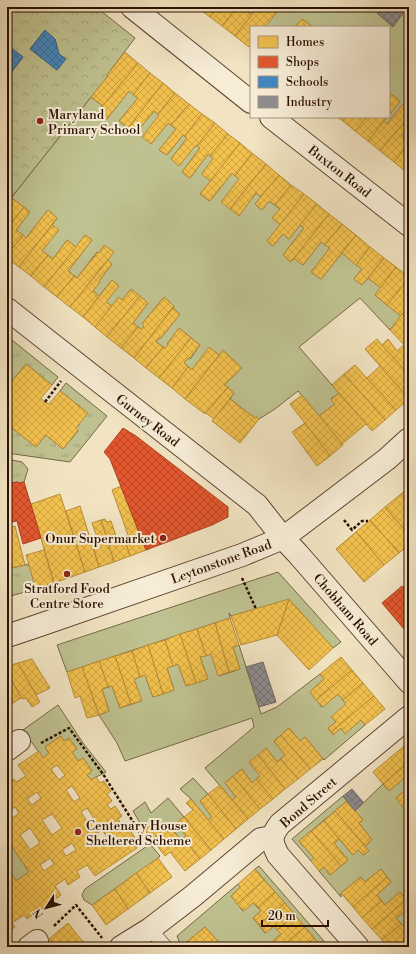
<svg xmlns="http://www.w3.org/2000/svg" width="416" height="954" font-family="'Libre Bodoni',serif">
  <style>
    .grass { fill: url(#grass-tufts); stroke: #756848 }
    .park { fill: url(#park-crowns); stroke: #756848; fill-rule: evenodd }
    .garden { fill: #bfc290; stroke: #756848 }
    .homes { fill: url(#homes-cross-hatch); stroke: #b68c37; fill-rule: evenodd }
    .shops { fill: url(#shops-cross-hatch); stroke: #ac4120 }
    .schools { fill: url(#schools-cross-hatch); stroke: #39648a }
    .industry { fill: url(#industry-cross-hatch); stroke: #706766 }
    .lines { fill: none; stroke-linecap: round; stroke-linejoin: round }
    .service-casing { stroke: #5d4431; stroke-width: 14 }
    .minor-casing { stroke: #5d4431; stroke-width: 24 }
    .tertiary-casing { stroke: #5d4431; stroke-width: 24 }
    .path { stroke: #2b0f01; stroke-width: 2.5; stroke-dasharray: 3 2; stroke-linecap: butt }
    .service { stroke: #f7edd7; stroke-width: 13 }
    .minor { stroke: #f7edd7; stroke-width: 22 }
    .tertiary { stroke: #f7edd7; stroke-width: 22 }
    .poi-dot { fill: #8f2418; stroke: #f7edd7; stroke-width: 1.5 }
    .labels { text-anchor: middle; stroke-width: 4; stroke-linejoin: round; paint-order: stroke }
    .poi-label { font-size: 13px; fill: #2b0f01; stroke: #f7edd7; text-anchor: start }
    .street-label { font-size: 13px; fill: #2b0f01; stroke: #f7edd7 }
  </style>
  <defs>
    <pattern id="grass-tufts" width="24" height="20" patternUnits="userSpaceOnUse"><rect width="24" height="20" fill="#bfc290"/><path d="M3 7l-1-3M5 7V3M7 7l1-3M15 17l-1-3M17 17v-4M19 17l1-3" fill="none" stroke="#a4a67a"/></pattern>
    <pattern id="park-crowns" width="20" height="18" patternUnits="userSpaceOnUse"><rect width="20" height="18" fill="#bfc290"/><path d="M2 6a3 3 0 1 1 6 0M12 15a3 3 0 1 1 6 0" fill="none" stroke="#a4a67a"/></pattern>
    <pattern id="homes-cross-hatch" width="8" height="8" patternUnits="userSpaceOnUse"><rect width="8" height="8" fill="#f2c14e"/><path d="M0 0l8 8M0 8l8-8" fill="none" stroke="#d0a542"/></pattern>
    <pattern id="shops-cross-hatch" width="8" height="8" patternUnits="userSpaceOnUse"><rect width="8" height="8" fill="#e4572e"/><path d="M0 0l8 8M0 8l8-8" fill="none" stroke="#b94625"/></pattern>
    <pattern id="schools-cross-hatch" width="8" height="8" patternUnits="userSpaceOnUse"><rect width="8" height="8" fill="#3f88c5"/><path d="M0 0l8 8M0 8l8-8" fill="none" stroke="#356e9e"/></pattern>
    <pattern id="industry-cross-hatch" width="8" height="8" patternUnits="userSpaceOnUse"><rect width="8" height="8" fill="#8d8d92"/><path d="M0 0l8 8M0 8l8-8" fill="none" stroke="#737275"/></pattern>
  </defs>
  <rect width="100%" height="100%" fill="#f2e4c2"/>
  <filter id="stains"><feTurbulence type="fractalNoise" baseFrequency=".005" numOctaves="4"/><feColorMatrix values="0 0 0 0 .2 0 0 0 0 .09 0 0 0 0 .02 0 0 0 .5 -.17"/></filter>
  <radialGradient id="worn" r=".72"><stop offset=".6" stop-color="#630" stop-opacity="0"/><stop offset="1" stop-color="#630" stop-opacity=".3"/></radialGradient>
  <g class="grass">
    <path d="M7,336L58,377L52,385L26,364L13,380L7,375V361L12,355L7,350Z"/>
    <path d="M66,383L107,416L70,462L7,453V424L36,447L46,435L63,449L78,431L76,428L87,413L60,391Z"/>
    <path d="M7,459L22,462L28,469L24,482L19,483L18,482L10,483L8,481H7Z"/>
    <path d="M29,564L36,589L7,597V569Z"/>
  </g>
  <path class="park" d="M12,7H96L135,38L107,75L108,76L12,197L7,193V78L23,57L7,45V13ZM44,31L55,39L59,54L65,59L57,70L30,49Z"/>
  <g class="garden">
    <path d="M247,7H258L252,15L244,10Z"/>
    <path d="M281,7H382L377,13L393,27L405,10L409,14V109L403,104L387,124L384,121L387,117H389V115L400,101L390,93H389V27H313L302,19L295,27H266L265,26Z"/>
    <path d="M129,91L138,98L119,121L135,134L154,111L159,115L151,144L168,123L176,129L159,150L167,155L183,135L187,138L171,159L179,165L196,145L200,148L182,172L190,178L208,154L213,159L202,174L211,181L200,194L210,201L232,173L239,179V215L256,193L261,197L255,204L262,210L269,201L280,209V225L267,241L273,246L283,234L289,239L300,225L304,228L283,255L291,262L294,258L303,265L321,242L330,248L311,272L321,279L342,253L362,269L354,279L362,285L368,278L381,288L375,295L401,316L390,330L360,298L299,347L339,393L331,399L335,404L319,416L298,391L275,409L259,419L257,417L255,418L230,399L234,393L224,385L242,368L223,351L219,355L209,348L192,370L184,363L188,358L190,359L200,345L179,328L167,344L168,345L165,348L156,342L159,338H161L180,314L173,308L174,306L164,297L142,324L144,326L141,329L133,323L148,303L131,289L122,300L119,297L112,306L106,302L112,280L99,296L93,291L99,281L112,264L108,260L104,246L99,253L97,252L77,278L68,271L92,240L85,235L76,247L67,240L53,259L42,251L58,230L52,225L57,218L48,210L26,238L16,230L30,212L13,199L7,206V193L12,197L91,97L103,106L106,120Z"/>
    <path d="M409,126V142L401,135Z"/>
    <path d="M278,572L341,642L333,648L316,630L256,609L231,616L229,613L230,618L67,672L57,645Z"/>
    <path d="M239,645L261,714L277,707L320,674L324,679L310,692L322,707L338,694L346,704L336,722L328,728L333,734L341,728L345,733L361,720L365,725L324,760L305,737L300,741L289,728L274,741L285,755L277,762L266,748L260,776L252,783L242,769L225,783L236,797L232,800L205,768L254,727L252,718L125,761L117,743L99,715L109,711L102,689L112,686L120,708L141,701L134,679L145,675L153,697L174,690L167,668L178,664L186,686L208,679L200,657L211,654L219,676L240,669L233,647Z"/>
    <path d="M58,705L83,743L106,772C101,775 95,777 91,780L87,775L92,771L83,758L78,761L72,752L76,748L69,738L64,741L61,736L45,747L49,753L43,758L23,730Z"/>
    <path d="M409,774V787L396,798L409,814V903L400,892L385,905L377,895L391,882L381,869L365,882L361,877L341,893V897L319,871L324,867L330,875L348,860L334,843L339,839L353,855L358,850L363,855L368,851L365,846L372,840L359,823L363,820L355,811L383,784L389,791Z"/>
    <path d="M193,778L208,794L200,801L212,817L208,820L191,799L180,789Z"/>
    <path d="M343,796L347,801L299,841L314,858L311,861L292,839Z"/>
    <path d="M168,798L184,817L177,823L186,836L181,840L169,825L163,829L154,819L143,828L133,811L145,802L151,813Z"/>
    <path d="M9,842L29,872L16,881L7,867V844Z"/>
    <path d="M150,844L160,856L158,858L92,905L84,900L82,895L85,889Z"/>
    <path d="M259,866L329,947H322L255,869Z"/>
    <path d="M238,884L240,887L231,896L243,911L253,903L261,911L253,918L265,933L274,926L281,934L273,941L277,947H223L205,927L188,941L182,945L179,941L177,936Z"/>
    <path d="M409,908V925L405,928L396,918Z"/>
  </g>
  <g class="homes">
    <path d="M197,7H218L210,17Z"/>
    <path d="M218,7H237L222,26L210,17Z"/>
    <path d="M237,7H247L244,10L252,15L235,36L222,26Z"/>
    <path d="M258,7H281L265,27H251V45L249,47L235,36Z"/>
    <path d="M302,19L313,27H295Z"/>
    <path d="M125,52L138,63L103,106L91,97L108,76L107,75Z"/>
    <path d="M138,63L150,73L133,95L129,91L106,120L97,113Z"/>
    <path d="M150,73L163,83L128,128L119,121L138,98L133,95Z"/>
    <path d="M163,83L175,93L158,114L154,111L135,134L128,128Z"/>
    <path d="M389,92L400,101L389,115Z"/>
    <path d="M175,93L189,104L171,125L168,123L151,144L142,137L159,115L158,114Z"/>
    <path d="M189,104L202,114L185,136L183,135L167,155L159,150L176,129L171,125Z"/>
    <path d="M403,104L409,109V117L380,151L368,141L384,121L387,124Z"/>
    <path d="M202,114L215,123L197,146L196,145L179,166L171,159L187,138L185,136Z"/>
    <path d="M337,117H346L343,121Z"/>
    <path d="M346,117H367L355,131L343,121Z"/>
    <path d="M367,117H387L368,141L355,131Z"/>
    <path d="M409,117V126L401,135L409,142V143L394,162L380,151Z"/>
    <path d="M215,123L228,134L210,156L208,154L190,178L182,172L200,148L197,146Z"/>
    <path d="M228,134L240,143L211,181L201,174L213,159L210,156Z"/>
    <path d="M240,143L252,153L235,176L232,173L210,201L200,194Z"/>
    <path d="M409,143V168L406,172L394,162Z"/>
    <path d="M252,153L266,164L230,209L221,202L239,179L235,176Z"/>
    <path d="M266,164L279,175L261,197L256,193L239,216L230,209Z"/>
    <path d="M279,175L291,185L275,205L269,201L262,210L255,204Z"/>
    <path d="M291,185L304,194L280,225L272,218L280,209L275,205Z"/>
    <path d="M304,194L317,204L289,239L283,234L273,246L267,241Z"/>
    <path d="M13,199L24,207L7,229V206Z"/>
    <path d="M317,204L329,214L291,262L283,255L304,228L300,225Z"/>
    <path d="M24,207L30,212L16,230L23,235L7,255V229Z"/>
    <path d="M48,210L57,218L19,267L7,258V255L23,235L26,238Z"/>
    <path d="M329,214L342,224L325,245L321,242L303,265L294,258Z"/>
    <path d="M342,224L356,235L321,279L311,272L330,248L325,245Z"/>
    <path d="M52,225L59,230L42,251L48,255L31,276L19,267Z"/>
    <path d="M85,235L92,240L68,271L74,276L57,297L44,287Z"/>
    <path d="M356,235L370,247L356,265L342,253Z"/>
    <path d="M67,240L76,247L44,287L31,276L48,255L53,259Z"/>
    <path d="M104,245L114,252L70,307L57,297L74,276L77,278L98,252L99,253Z"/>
    <path d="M370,247L384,258L362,285L354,279L362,269L356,265Z"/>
    <path d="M384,258L396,267L381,288L368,278Z"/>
    <path d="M108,260L112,264L99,281L100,282L93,291L99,296L83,317L70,307Z"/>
    <path d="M396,267L409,277V278L387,305L375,295Z"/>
    <path d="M409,278V305L401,316L387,305Z"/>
    <path d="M112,280L119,286L106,302L112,306L95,327L83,317Z"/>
    <path d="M131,289L140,296L107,337L95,327L119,297L122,300Z"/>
    <path d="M140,296L148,303L133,323L138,327L121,348L107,337Z"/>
    <path d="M164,297L174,306L134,358L121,348L138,327L141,329L144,326L142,324Z"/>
    <path d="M173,308L180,314L161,338H159L156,342L163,347L146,368L134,358Z"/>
    <path d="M405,310L409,314V350L390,330Z"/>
    <path d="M179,328L191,338L159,378L146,368L163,347L165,348L168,345L167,344Z"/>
    <path d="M191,338L200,345L189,359L188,358L184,363L188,367L172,388L159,378Z"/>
    <path d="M377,339L409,375V399L365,349Z"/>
    <path d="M388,339L397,351L404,345L409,350V375L382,345Z"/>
    <path d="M209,347L219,355L185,399L172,388L188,367L192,370Z"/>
    <path d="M7,350L12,355L7,361Z"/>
    <path d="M223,350L242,368L224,385L228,387L205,414L185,399Z"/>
    <path d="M26,364L52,385L41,398L45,402L49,404L60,391L88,413L76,428L78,430L63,449L46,435L36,447L7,424V419L13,411L7,406V375L13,380Z"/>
    <path d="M355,365L396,410L385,420L344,374Z"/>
    <path d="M380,366L409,399L396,410L367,378Z"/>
    <path d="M344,374L385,420L372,431L332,385Z"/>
    <path d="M228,387L234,393L214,419L206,413Z"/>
    <path d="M339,393L366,424L342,444L319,416L335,404L331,400Z"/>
    <path d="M302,395L343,445L330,456L290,404Z"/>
    <path d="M230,399L255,418L257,417L259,419L240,443L212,421Z"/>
    <path d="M305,423L330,456L317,466L292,432Z"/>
    <path d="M121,486L146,550L130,556L124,537L128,535L112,490Z"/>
    <path d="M408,488H409V504L401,494Z"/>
    <path d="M60,494L85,572L54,583L31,504Z"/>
    <path d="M401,494L409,504V535L385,507Z"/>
    <path d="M80,506L99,567L85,572L66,511Z"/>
    <path d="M385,507L409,535V545L399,553L370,520Z"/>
    <path d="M105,519L106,522L111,521L117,539L124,537L130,556L114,562L101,520Z"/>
    <path d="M101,520L114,562L99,567L92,542L98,540L92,523Z"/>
    <path d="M370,520L399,553L384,565L356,532Z"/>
    <path d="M15,526L25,565L7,569V528Z"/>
    <path d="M356,532L384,565L364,582L336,549Z"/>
    <path d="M44,550L54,583L36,589L26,555Z"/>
    <path d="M289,599L333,648L309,670L277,635Z"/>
    <path d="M289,599L277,635L241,645L231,616Z"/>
    <path d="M230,618L239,645L233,647L240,669L229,672L215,623Z"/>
    <path d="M215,623L229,672L218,676L211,654L206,656L197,629Z"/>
    <path d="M197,629L206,656L200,657L208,679L196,683L180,634Z"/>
    <path d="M180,634L196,683L186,686L178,664L173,666L165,640Z"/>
    <path d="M165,640L173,666L167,668L174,690L163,694L148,645Z"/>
    <path d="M148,645L163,694L153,697L145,675L140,677L132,651Z"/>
    <path d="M132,651L140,677L134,679L142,701L131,704L115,656Z"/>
    <path d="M115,656L131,704L120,708L112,686L108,687L99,661Z"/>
    <path d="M341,657L352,670L316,700L310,692L324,679L320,674Z"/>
    <path d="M32,659L50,688L36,695L18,663Z"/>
    <path d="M99,661L108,687L102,689L109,711L99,715L82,667Z"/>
    <path d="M18,663L40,702L32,707L26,698L23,699L21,698L7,671V666Z"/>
    <path d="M82,667L99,715L87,718L80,696L75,698L67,672Z"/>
    <path d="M352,670L363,683L343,700L338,694L323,707L316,700Z"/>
    <path d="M7,671L21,698L10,705L7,701Z"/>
    <path d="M363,683L374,696L331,732L328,728L336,722L331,717L346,704L343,700Z"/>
    <path d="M374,696L385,709L365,725L361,720L345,734L341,728L333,735L331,732Z"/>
    <path d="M289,728L300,741L305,737L323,759L310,769L281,735Z"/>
    <path d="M281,735L310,769L298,779L281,759L285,755L274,741Z"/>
    <path d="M61,736L64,741L69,738L77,749L72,752L78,761L83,758L90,768L92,771L87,775L91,780L96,777L100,783L104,781L105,783L111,791L107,794L112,801L107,805L111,809L115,806L117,809L122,816L118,819L124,829L128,827L130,830L135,838L132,840L137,848L95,876L87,865L77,871L80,877L68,885L65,879L55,886L61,895L27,919L24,915L12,923L15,927L7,932V896L10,894L7,889V867L16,881L29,872L9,842L7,844V816L10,820L19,813L15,807L7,813V783L14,779L16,782L26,776L18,765L39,751L43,758L49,753L45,747ZM57,765L65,775L59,780L51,769ZM72,786L80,798L74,802L66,790ZM37,792L41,798L32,805L27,799ZM87,808L95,820L89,824L81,812ZM52,814L62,828L52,835L42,820ZM30,828L40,843L30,850L20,835ZM102,830L110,841L104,846L96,834ZM72,843L76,850L66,856L62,850ZM50,858L54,864L44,871L40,865Z"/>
    <path d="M409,742V762L383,784L373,772Z"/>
    <path d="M266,748L277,762L281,759L298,779L285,789L258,755Z"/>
    <path d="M258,755L285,789L273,799L256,779L260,776L249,762Z"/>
    <path d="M409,762V774L389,791L383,784Z"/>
    <path d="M242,769L252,783L256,779L273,799L260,809L233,776Z"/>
    <path d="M233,776L260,809L248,819L232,800L236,797L225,783Z"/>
    <path d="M220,785L248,819L236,829L208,794Z"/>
    <path d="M409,787V805L404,809L396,798Z"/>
    <path d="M208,794L236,829L224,839L208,820L212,817L200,801Z"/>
    <path d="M191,799L224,839L211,850L184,817L193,810L186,803Z"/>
    <path d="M347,801L363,820L359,823L372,840L365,846L335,811Z"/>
    <path d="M409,805V814L404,809Z"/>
    <path d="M335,811L369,851L363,855L358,850L353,855L324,821Z"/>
    <path d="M184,817L211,850L200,859L183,838L186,836L177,823Z"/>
    <path d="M154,819L163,829L168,825L181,840L183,838L200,859L185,871L170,852L165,856L143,828Z"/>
    <path d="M324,821L339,839L334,843L348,860L341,866L311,831Z"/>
    <path d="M311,831L341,866L330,875L324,867L319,871L311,861L314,858L299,841Z"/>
    <path d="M158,858L172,877L150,893L136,873Z"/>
    <path d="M255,869L264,880L237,904L231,896L240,887L238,884Z"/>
    <path d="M381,869L387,877L353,907L341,893L361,877L365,882Z"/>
    <path d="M136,873L150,893L128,909L115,889Z"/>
    <path d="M387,877L391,882L377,895L382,901L362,918L353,907Z"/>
    <path d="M264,880L275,892L258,907L253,903L244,911L237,904Z"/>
    <path d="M115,889L128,909L106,925L92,905Z"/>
    <path d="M275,892L285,903L259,925L253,918L261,911L258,907Z"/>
    <path d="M400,892L406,900L372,929L362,918L382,901L385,905Z"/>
    <path d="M406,900L409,903V908L396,918L401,924L382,940L372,929Z"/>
    <path d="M285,903L295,915L277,930L274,926L266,933L259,925Z"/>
    <path d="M295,915L305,927L281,947H277L273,941L281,934L277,930Z"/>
    <path d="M68,923L78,936L88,947H56L49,939Z"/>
    <path d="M401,924L405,928L409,925V937L398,947H387L382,940Z"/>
    <path d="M205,927L223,947H193L188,941Z"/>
    <path d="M305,927L314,938L304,947H281Z"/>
    <path d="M409,937V947H398Z"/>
    <path d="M314,938L322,947H304Z"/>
  </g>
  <g class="shops">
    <path d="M409,305V314L405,310Z"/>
    <path d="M123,428L136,436L228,507V517L212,525L146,550L110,459L104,452Z"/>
    <path d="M7,481H8L10,483L18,482L19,483L24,482L41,538L23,544L17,521L12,522L7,518V512L9,507V505H7Z"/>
    <path d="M402,586L409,593V635L382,603Z"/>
  </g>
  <g class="schools">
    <path d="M45,30L55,39L59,54L66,59L57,70L30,49Z"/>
    <path d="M7,45L23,57L7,78Z"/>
  </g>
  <g class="industry">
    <path d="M382,7H401L405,10L393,27L377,13Z"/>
    <path d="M263,662L276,702L259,707L246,667Z"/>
    <path d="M352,789L363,802L355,811L343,796Z"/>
  </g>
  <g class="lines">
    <defs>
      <path id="service" d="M150,929L166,947"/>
      <g id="minor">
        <path d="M132,7L251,102"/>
        <path d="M271,117L409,225"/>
        <path d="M7,309L257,505L283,538L298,554L409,682"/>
        <path d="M7,750L19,741"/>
        <path d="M29,947L37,941"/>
        <path d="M121,947L150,929L193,896L261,839L272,837"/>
        <path d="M358,947L278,855C271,841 270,837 280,824L409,717"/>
      </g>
      <path id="tertiary" d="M7,636L37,626L242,555L283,538L387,459L409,439"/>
    </defs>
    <use href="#service" class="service-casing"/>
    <use href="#minor" class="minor-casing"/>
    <use href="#tertiary" class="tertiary-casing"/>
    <g class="path">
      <path d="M45,402L61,381"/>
      <path d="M344,520L352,530L362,521H368"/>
      <path d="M242,578L256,609"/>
      <path d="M41,743L69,728L103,774L142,836"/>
      <path d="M54,926L76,905L102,938"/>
    </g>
    <use href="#service" class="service"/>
    <use href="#minor" class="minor"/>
    <use href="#tertiary" class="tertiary"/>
  </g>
  <g class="poi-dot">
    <circle cx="40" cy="121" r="4"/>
    <circle cx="163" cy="538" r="4"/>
    <circle cx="67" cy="574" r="4"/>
    <circle cx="78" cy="832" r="4"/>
  </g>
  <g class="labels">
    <g class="poi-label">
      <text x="48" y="119">Maryland<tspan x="48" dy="15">Primary School</tspan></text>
      <text x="155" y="543" text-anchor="end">Onur Supermarket</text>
      <text x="67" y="593" text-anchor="middle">Stratford Food<tspan x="67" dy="15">Centre Store</tspan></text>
      <text x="86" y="830">Centenary House<tspan x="86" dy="15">Sheltered Scheme</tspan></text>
    </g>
    <g class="street-label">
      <text transform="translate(340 171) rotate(38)" y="5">Buxton Road</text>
      <text transform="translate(148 420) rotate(38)" y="5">Gurney Road</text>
      <text transform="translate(221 561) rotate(-20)" y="5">Leytonstone Road</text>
      <text transform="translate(346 609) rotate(49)" y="5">Chobham Road</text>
      <text transform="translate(308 802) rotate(-41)" y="5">Bond Street</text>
    </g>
  </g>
  <rect width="416" height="954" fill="none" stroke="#f2e4c2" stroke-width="24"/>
  <rect x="8" y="8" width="400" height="938" fill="none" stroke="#2b0f01" stroke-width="2"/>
  <rect x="12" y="12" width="392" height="930" fill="none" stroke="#2b0f01"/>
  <rect x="250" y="26" width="140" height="92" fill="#f7edd7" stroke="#a59481"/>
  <rect x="258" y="36" width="20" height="12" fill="#f2c14e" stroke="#a59481"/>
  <text x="286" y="46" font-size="12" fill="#2b0f01">Homes</text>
  <rect x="258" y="56" width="20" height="12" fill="#e4572e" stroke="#a59481"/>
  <text x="286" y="66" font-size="12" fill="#2b0f01">Shops</text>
  <rect x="258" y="76" width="20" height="12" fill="#3f88c5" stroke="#a59481"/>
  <text x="286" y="86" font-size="12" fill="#2b0f01">Schools</text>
  <rect x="258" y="96" width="20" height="12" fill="#8d8d92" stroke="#a59481"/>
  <text x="286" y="106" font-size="12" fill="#2b0f01">Industry</text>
  <g transform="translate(46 908) rotate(234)" stroke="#f7edd7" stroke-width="3" paint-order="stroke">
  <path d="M0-3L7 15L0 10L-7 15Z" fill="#2b0f01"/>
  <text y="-6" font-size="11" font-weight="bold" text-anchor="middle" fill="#2b0f01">N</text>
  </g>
  <path d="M262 920v6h66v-6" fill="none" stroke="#2b0f01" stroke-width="2"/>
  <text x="268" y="920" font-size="12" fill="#2b0f01" stroke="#f7edd7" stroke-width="3" paint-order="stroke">20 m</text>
  <rect width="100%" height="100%" filter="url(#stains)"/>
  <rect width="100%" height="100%" fill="url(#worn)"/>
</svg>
